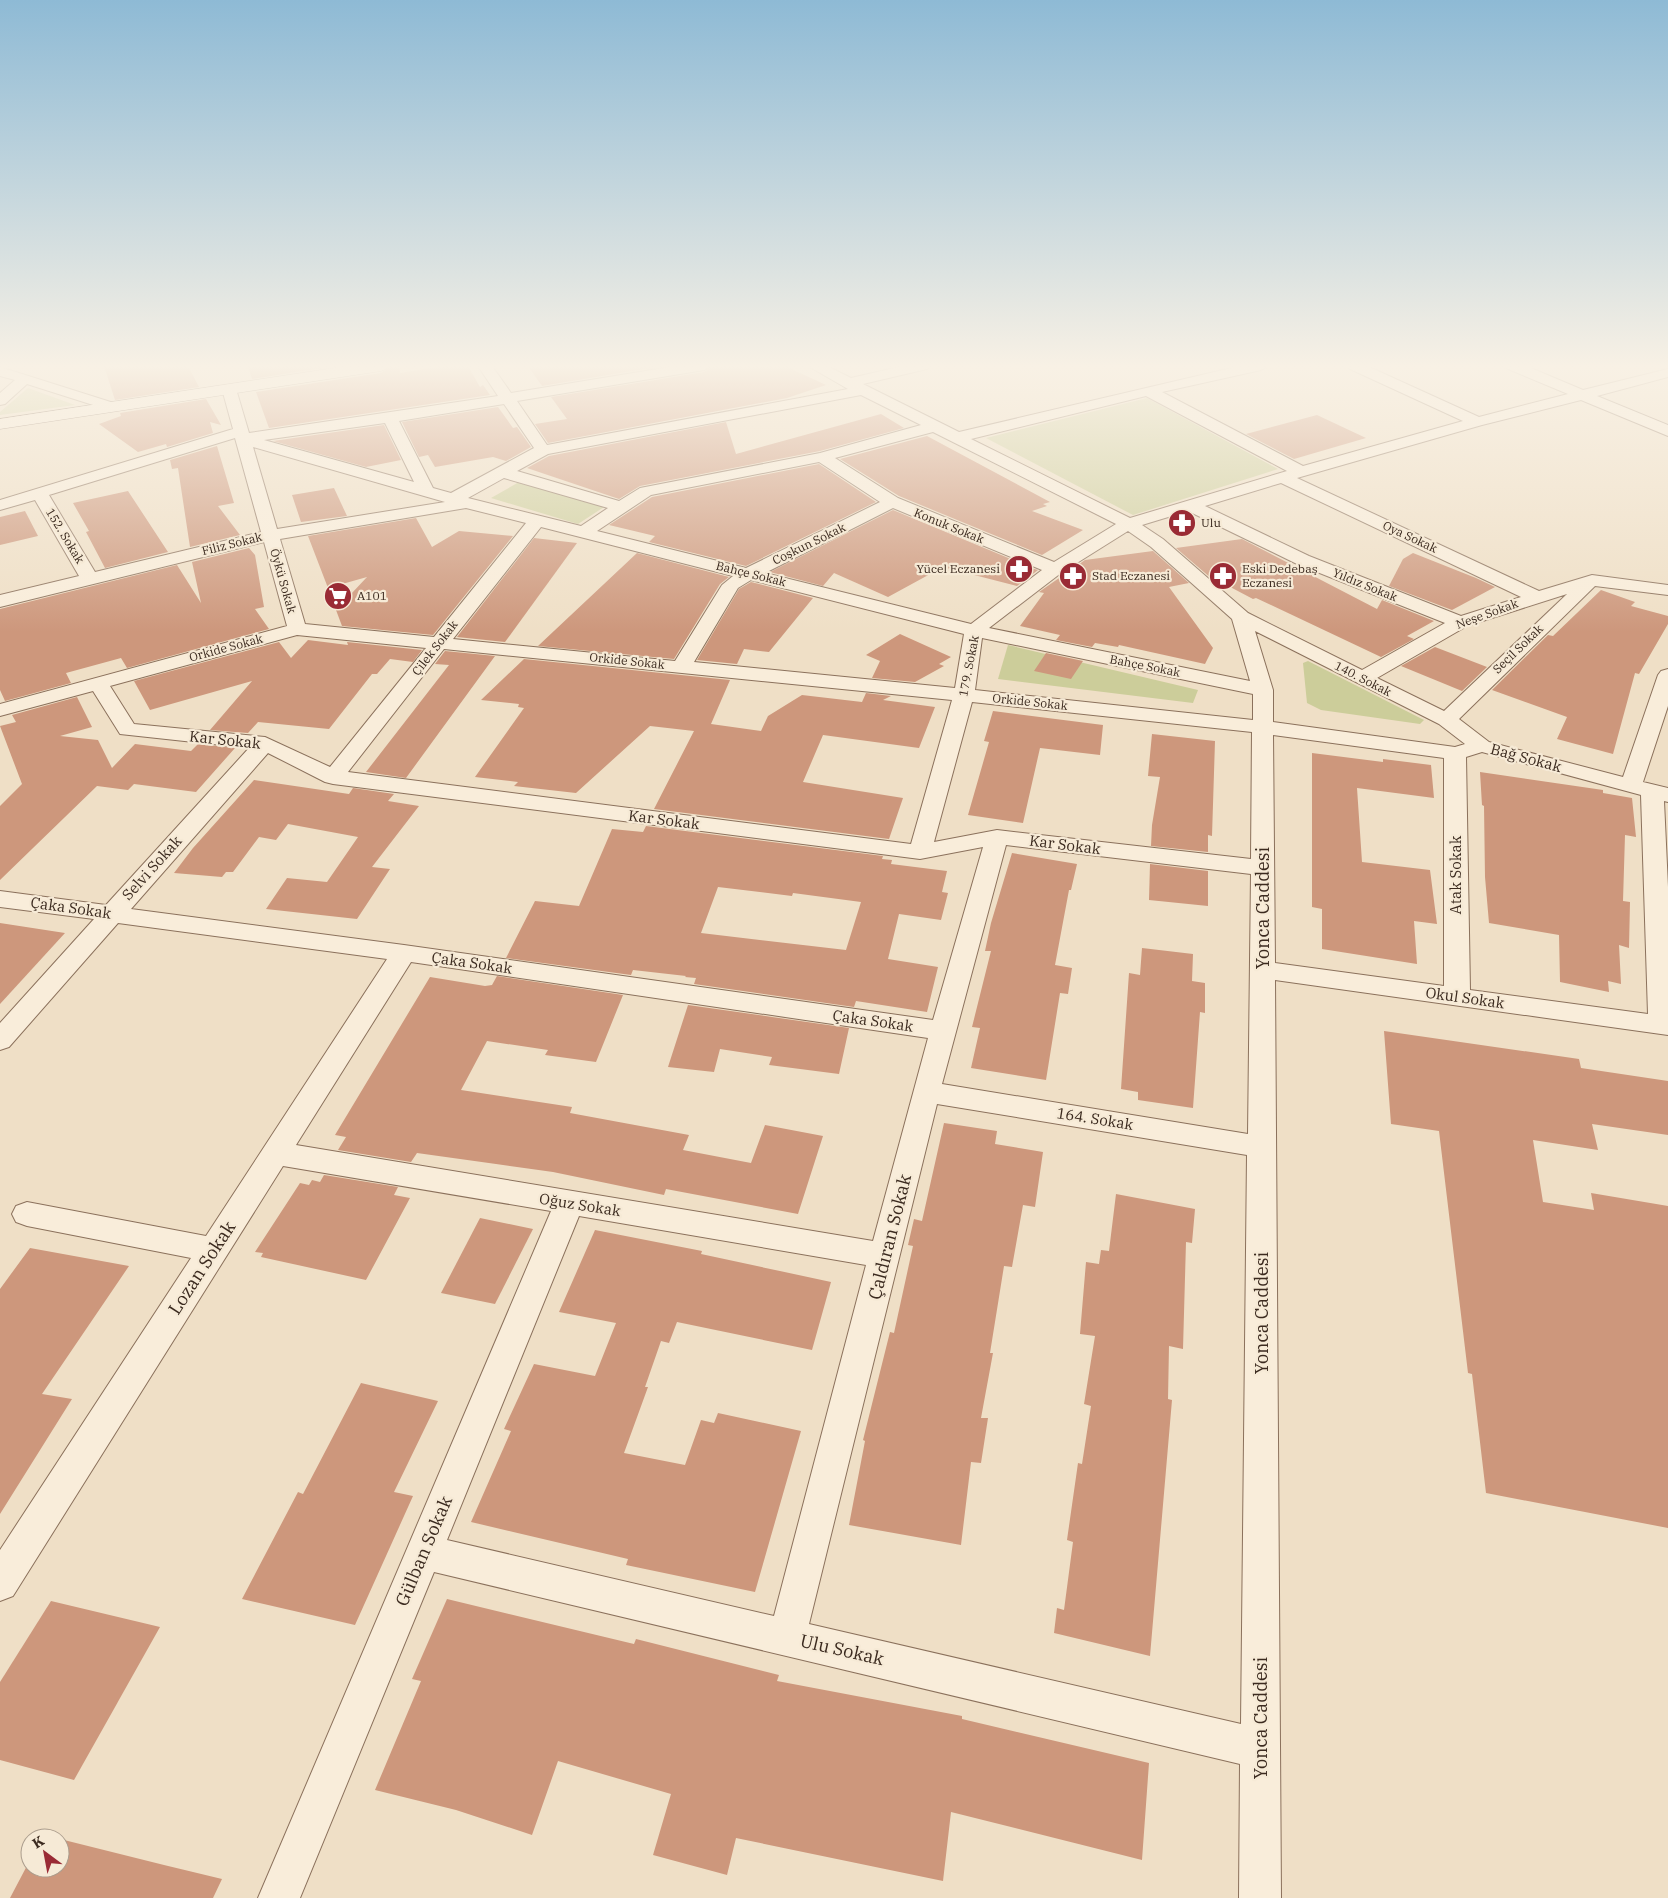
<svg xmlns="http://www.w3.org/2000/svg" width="1668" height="1898" font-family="'IBM Plex Serif',serif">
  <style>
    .green { fill: #cccd9a }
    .building { fill: #cd977c; fill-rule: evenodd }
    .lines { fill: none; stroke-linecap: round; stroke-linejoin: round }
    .minor-casing { stroke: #8b715c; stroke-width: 2 }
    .secondary-casing { stroke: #6d523f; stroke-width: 1 }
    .minor { fill: #f9edda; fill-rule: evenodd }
    .secondary { fill: #f9edda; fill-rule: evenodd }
    .labels { text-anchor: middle; stroke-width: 4.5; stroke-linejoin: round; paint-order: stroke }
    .far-poi-label { font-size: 12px; fill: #3b2a1f; stroke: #f6ead6; text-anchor: start }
    .far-street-label { font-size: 12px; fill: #3b2a1f; stroke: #f6ead6 }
    .street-label { font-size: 15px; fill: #3b2a1f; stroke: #f6ead6 }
    .near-street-label { font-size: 18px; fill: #3b2a1f; stroke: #f6ead6 }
  </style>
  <rect width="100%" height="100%" fill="#efdfc6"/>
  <g class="green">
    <path d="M28,388L75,405L0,415V412Z"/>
    <path d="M1147,398L1278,469L1133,515L986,438Z"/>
    <path d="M519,482L604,507L578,524L491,498Z"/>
    <path d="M1008,645L1198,690L1193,703L998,679Z"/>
    <path d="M1308,661L1424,720L1420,724L1321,710L1307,703L1303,663Z"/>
  </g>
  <g class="building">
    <path d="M104,366H188L199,387L115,400Z"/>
    <path d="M248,366H333L252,379Z"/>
    <path d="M391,366H399L400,373L443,366H468L480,387L483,385L490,395L269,428L256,392L381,373Z"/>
    <path d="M528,366H662L542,386Z"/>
    <path d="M713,366H785L826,385L787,398L548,443L535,424L567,419L551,397L704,372Z"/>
    <path d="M206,399L221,425L210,422L213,433L167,447L166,444L138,452L99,424L121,416L120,413Z"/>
    <path d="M498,407L513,428L517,427L531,447L506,461L493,457L435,467L428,455L419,457L402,422Z"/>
    <path d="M881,414L904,428L820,451L640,486L619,499L527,468L549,456L726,422L736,454Z"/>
    <path d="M1317,415L1366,438L1294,459L1246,434Z"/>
    <path d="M384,425L401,460L366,467L273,441Z"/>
    <path d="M927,436L1050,502L1043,504L1047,506L1032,511L1083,530L1042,555L899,496L840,459Z"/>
    <path d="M217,446L234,503L218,506L240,535L190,547L178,468L172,469L170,460Z"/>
    <path d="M819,464L876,502L746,566L649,542L655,536L609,525L652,497Z"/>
    <path d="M334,488L347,516L301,522L292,495Z"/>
    <path d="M128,491L168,552L105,568L86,532L89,531L73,503Z"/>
    <path d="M893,510L1025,565L1017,569L1031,568L1038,570L1017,586L943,567L888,597L834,573L823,586L770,572Z"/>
    <path d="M25,511L38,536L0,545V517Z"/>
    <path d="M416,518L432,547L459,531L513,536L433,635L342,626L336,610L367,577L328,588L308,536Z"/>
    <path d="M534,538L577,543L505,642L457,637Z"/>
    <path d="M1242,539L1377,609L1382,600L1434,621L1407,636L1414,639L1381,657L1256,598L1253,599L1215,579H1212L1176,548Z"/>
    <path d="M249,548L255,555L264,607L255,609L269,629L127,668L121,658L66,673L71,683L5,701L0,690V609L177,565L201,603L192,562Z"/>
    <path d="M1153,551L1189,583L1169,587L1213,648L1205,664L1119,645L1118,647L1095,643L1092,647L1056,640L1060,635L1020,626L1044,593L1039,592L1085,560Z"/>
    <path d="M637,553L729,577L720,584L674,659L538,646Z"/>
    <path d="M1413,553L1476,578L1495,587L1452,610L1389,586L1403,559Z"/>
    <path d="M751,582L813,598L769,652L744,649L737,664L697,660L739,589Z"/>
    <path d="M1601,590L1635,602L1631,606L1668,616V624L1639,674L1635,673L1613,754L1557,739L1567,717L1492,690L1548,635L1553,636Z"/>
    <path d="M900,634L951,657L939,664L944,666L915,682L872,678L880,661L866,655Z"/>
    <path d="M308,640L348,645L347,642L422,650L413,662L390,659L377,674H372L329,729L258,722L248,733L210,730L252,681L150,710L134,681L279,642L291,658Z"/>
    <path d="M1435,647L1487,667L1462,691L1401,666Z"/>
    <path d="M445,651L495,656L406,778L366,772L449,665L435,664Z"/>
    <path d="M1046,653L1083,661L1071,679L1034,671Z"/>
    <path d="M524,659L730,680L711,724L761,731L768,716L802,695L862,702L866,693L891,696L883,700L935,707L919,748L823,735L803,782L903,798L889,839L654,809L694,731L650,726L576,793L514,786L518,782L475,777L524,708L518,707L519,704L481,700Z"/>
    <path d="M77,697L92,727L60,736L98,740L112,768L135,744L191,751L198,744L235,748L196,792L134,784L128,790L97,786L0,880V806L22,784L0,726L16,722L12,715Z"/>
    <path d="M993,711L1103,725L1100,755L1040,748L1023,823L968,815L989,742L984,741Z"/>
    <path d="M1152,734L1215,741L1212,836L1208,835V852L1151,846L1152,825L1160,777L1148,776Z"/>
    <path d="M1312,753L1383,762V759L1431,765L1434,798L1357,788L1362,862L1430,870L1437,924L1414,921L1417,964L1322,949V909L1312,907Z"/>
    <path d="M1480,772L1603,790V793L1632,798L1636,837L1625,835L1623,901L1630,902L1629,948L1619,945L1621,984L1608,981L1609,992L1560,982L1559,935L1489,923L1485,877L1484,806L1482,805Z"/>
    <path d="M254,780L349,794L353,788L394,794L388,801L419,806L372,867L390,869L357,919L266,909L287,878L327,882L358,837L288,824L276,840L259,837L233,872H226L222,877L174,873L193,848Z"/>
    <path d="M646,826L883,856L882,859L892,860L891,864L947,871L942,892L948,893L941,920L899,914L888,959L938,967L927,1012L856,1001L854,1007L694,984L696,978L685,977L686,976L633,970L631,975L506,958L535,901L579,906L612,829L643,832ZM718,887L792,896L793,893L861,902L846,950L701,933Z"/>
    <path d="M1012,853L1077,864L1071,890H1069L1055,965L1072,968L1068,994L1060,993L1046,1080L971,1068L980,1028L972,1027L991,951H985L991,923Z"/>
    <path d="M1150,864L1208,871V906L1149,900Z"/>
    <path d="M0,923L65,933L0,1004Z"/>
    <path d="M1142,948L1193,954L1192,981L1205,983V1013L1200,1012L1193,1108L1138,1100V1092L1121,1089L1129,973L1140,975Z"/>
    <path d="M497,976L623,995L596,1062L545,1055L548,1050L487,1041L461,1090L572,1107L570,1113L689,1135L683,1150L751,1163L765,1125L823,1136L798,1214L666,1189L664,1195L553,1172L496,1164L417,1153L411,1162L338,1150L346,1137L335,1135L430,977L485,986L492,985Z"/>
    <path d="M688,1005L849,1028L839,1074L769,1065L772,1057L720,1049L714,1072L668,1067Z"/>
    <path d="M1384,1031L1579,1059L1581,1068L1668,1081V1135L1592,1124L1598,1150L1533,1140L1543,1202L1594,1210L1591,1193L1668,1206V1528L1486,1493L1472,1374L1468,1373L1439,1131L1391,1124Z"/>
    <path d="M944,1123L997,1131L995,1144L1043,1152L1035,1207L1023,1205L1012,1267L1004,1266L990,1353H993L981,1418H988L981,1463L971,1462L961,1545L849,1525L865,1441L863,1440L890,1332L894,1333L913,1246L908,1245L914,1219L922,1221Z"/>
    <path d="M324,1175L398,1187L394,1195L410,1198L366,1280L261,1257L263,1253L255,1252L300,1183L309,1185L312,1180L320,1182Z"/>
    <path d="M1116,1194L1195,1209L1192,1243L1186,1242L1183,1349L1169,1346L1168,1399L1172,1400L1150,1656L1054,1633L1057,1608L1064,1610L1073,1542L1067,1540L1078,1463L1082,1464L1091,1406L1084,1404L1095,1336L1080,1334L1086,1262L1099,1264L1101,1250L1109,1251Z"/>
    <path d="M480,1218L533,1229L495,1304L441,1293Z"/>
    <path d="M595,1230L702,1251L701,1254L831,1282L812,1350L677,1322L669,1343L661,1341L645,1387H648L624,1453L685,1465L701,1420L714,1423L718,1413L801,1431L755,1592L626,1565L628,1559L471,1522L511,1431L504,1429L534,1364L595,1376L616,1323L559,1312Z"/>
    <path d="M30,1248L129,1266L42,1394L72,1399L0,1514V1289Z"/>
    <path d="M361,1383L438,1401L394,1492L413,1496L355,1625L242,1599L298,1492L303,1494Z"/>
    <path d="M447,1599L634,1644L636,1639L779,1675L777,1681L962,1716V1719L1149,1763L1142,1860L951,1812L943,1881L736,1838L727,1875L653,1855L671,1794L558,1761L532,1835L456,1810L375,1790L421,1681L412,1679Z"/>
    <path d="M51,1601L160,1627L74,1780L0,1760V1682Z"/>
    <path d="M60,1839L164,1865L222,1879L213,1898H10L30,1860V1868H60Z"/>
  </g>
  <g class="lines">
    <defs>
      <g id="minor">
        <path d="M478,366H492L511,393L676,366H711L704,370L517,401L547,445L848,389L808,366H827L851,378L903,366H929L927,369L863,384L959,432L1240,366H1268L1261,370L1162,392L1303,466L1463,421L1350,369L1348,366H1367L1479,417L1568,394L1508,369L1506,366H1526L1583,390L1668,369V377L1597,396L1668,425V436L1581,400L1482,425L1297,478L1539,591L1592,575L1668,585V595L1595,586L1459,719L1489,742L1623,777L1658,675L1661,671L1668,669V706L1643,782L1668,788V802L1664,801L1668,887V1035L1275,980L1281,1898H1239L1240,1764L434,1572L300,1898H258L551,1211L283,1166L13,1596L0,1601V1550L191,1258L27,1226L16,1222L12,1214L16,1206L27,1202L206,1236L387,959L118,923L9,1047L0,1050V1023L94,919L0,907V891L106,905L249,748L120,734L93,691L0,716V704L287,626L264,542L0,607V595L79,576L35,500L0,510V500L233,429L222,389L224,386H234L236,389L249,433L498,396ZM861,395L921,425L820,453L640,488L619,501L517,471L548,454ZM1146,396L1287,471L1130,518L971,439ZM504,404L534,448L451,493L433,488L399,421ZM385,423L414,482L264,440ZM933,432L1116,524L1054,562L898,498L835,458ZM235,438L261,532L95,572L49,495ZM253,447L445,502L277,529ZM819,462L880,502L746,568L597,531L651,495ZM504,478L608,508L581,526L468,498ZM1281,483L1521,597L1461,616L1309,556L1205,506ZM466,508L526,523L434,637L305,624L280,539ZM893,508L1042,570L971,624L765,573ZM1188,511L1297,564L1445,623L1362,670L1248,613L1163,539L1142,525ZM541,527L733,576L722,585L675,661L453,639ZM1128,531L1151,547L1232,619L1250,681L989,628L1061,573ZM751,580L964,634L955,688L694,662L738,588ZM1567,594L1444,711L1377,678L1467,626ZM1255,631L1439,724L1465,744L1455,747L1273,722V690ZM297,635L426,648L330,767L265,737L134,724L110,686ZM982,638L1253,694V720L975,690ZM444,649L952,700L911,844L348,772ZM972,702L1252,732L1251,859L997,830L934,842ZM1273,735L1444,758V986L1275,963ZM1482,752L1641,795L1648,1014L1470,990L1466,757ZM268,753L325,782L333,784L920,859L983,847L933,1020L404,945L131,909ZM1006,845L1251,874L1248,1134L942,1084ZM411,962L928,1038L873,1241L296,1145ZM937,1104L1247,1155L1241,1724L809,1624ZM579,1216L866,1265L774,1616L447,1540Z"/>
        <path d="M0,367L117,404L119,407L117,410L112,411L27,384L5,404L0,405V393L15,380L0,376Z"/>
      </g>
      <path id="secondary" d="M348,366H389L386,369L381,371L0,429V419Z"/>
    </defs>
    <use href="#minor" class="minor-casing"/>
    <use href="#secondary" class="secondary-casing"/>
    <use href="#minor" class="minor"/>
    <use href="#secondary" class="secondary"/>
  </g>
  <linearGradient id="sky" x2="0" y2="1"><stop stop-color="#8ebad5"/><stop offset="0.58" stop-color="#f8f1e5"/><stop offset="1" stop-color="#f8f1e5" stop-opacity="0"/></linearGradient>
  <rect width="1668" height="632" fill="url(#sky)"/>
  <defs>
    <symbol id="pharmacy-disc" viewBox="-11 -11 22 22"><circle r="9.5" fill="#9a2b35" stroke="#f6ead6"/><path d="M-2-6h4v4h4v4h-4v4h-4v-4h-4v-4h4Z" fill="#fff"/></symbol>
    <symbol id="supermarket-disc" viewBox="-11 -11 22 22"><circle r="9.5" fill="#9a2b35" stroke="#f6ead6"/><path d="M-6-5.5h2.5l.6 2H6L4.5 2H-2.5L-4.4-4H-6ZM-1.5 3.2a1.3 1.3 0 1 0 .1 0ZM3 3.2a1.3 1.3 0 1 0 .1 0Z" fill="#fff"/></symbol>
  </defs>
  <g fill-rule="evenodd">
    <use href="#pharmacy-disc" x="1166" y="507" width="32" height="32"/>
    <use href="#pharmacy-disc" x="1003" y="553" width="32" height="32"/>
    <use href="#pharmacy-disc" x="1057" y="560" width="32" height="32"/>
    <use href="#pharmacy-disc" x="1207" y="560" width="32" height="32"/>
    <use href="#supermarket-disc" x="322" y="580" width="32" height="32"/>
  </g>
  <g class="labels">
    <g class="far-poi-label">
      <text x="1201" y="527">Ulu</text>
      <text x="1000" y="573" text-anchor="end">Yücel Eczanesi</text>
      <text x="1242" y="573">Eski Dedebaş<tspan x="1242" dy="14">Eczanesi</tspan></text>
      <text x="1092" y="580">Stad Eczanesi</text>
      <text x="357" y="600">A101</text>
    </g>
    <g class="far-street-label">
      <text transform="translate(949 526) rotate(22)" y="4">Konuk Sokak</text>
      <text transform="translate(65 536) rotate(59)" y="4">152. Sokak</text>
      <text transform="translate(1410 537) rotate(25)" y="4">Oya Sokak</text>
      <text transform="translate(232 544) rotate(-14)" y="4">Filiz Sokak</text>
      <text transform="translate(809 544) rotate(-26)" y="4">Coşkun Sokak</text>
      <text transform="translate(751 574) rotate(14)" y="4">Bahçe Sokak</text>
      <text transform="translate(283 581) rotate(74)" y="4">Öykü Sokak</text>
      <text transform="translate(1365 585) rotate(22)" y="4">Yıldız Sokak</text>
      <text transform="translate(1487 614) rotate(-20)" y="4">Neşe Sokak</text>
      <text transform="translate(226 648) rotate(-15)" y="4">Orkide Sokak</text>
      <text transform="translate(435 648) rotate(-52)" y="4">Çilek Sokak</text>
      <text transform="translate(1518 649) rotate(-44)" y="4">Seçil Sokak</text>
      <text transform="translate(627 661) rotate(6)" y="4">Orkide Sokak</text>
      <text transform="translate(969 666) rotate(-79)" y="4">179. Sokak</text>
      <text transform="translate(1145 666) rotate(11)" y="4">Bahçe Sokak</text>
      <text transform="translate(1363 679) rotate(27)" y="4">140. Sokak</text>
      <text transform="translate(1030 702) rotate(6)" y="4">Orkide Sokak</text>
    </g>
    <g class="street-label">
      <text transform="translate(225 740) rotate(6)" y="5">Kar Sokak</text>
      <text transform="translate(1526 758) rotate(15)" y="5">Bağ Sokak</text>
      <text transform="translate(664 820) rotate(7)" y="5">Kar Sokak</text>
      <text transform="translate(1065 845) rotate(7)" y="5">Kar Sokak</text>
      <text transform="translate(152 868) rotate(-48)" y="5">Selvi Sokak</text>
      <text transform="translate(1456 875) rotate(-90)" y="5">Atak Sokak</text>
      <text transform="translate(71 908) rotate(8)" y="5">Çaka Sokak</text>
      <text transform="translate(472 963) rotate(8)" y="5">Çaka Sokak</text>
      <text transform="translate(1465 998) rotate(8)" y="5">Okul Sokak</text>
      <text transform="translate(873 1021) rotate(8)" y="5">Çaka Sokak</text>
      <text transform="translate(1095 1119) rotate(9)" y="5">164. Sokak</text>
      <text transform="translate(580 1205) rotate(9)" y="5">Oğuz Sokak</text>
    </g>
    <g class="near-street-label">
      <text transform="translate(1263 908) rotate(-90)" y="6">Yonca Caddesi</text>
      <text transform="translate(890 1237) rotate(-76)" y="6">Çaldıran Sokak</text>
      <text transform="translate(202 1268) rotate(-57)" y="6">Lozan Sokak</text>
      <text transform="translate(1262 1313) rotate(-90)" y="6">Yonca Caddesi</text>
      <text transform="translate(424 1551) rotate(-67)" y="6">Gülban Sokak</text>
      <text transform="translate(842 1650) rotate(13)" y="6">Ulu Sokak</text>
      <text transform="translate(1261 1718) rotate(-90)" y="6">Yonca Caddesi</text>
    </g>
  </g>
  <g transform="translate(45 1853) rotate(328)"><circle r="24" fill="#f6ead6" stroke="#ab9d8d"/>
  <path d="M0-4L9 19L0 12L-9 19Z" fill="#9a2b35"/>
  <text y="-8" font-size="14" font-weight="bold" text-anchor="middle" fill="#3b2a1f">K</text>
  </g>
</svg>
